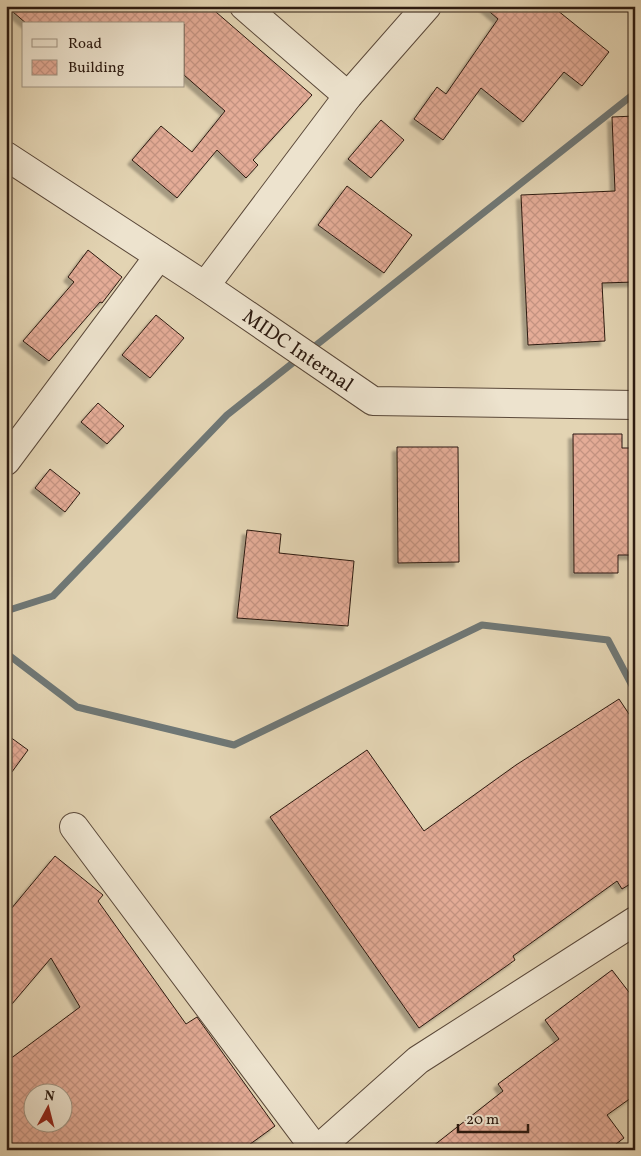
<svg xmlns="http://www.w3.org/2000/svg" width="641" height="1156" font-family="Vollkorn,serif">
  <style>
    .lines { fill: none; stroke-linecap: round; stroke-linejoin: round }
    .stream { stroke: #6f7775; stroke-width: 7 }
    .building { fill: url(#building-cross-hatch); stroke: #2c1a10; fill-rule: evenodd; filter: url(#shadow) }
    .minor-casing { stroke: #5a4839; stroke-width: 30 }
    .minor { stroke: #ede3ce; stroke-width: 28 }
    .labels { text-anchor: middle; stroke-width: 4; stroke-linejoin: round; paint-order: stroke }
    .street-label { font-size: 20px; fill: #2c1a10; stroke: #ede3ce }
  </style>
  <defs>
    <pattern id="building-cross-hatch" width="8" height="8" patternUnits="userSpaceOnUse" patternTransform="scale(1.25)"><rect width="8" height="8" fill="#e4ac97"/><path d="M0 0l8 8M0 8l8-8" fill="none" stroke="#c49381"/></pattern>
    <filter id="shadow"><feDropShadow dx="-4.5" dy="4.5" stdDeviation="1" flood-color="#0004"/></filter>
  </defs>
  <rect width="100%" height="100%" fill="#e3d4b3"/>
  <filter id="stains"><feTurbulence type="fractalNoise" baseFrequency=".004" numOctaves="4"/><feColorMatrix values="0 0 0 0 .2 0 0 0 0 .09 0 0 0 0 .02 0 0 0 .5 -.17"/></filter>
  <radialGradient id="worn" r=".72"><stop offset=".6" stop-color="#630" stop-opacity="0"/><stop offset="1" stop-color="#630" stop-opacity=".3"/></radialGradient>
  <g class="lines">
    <g class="stream">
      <path d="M310,350L635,93"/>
      <path d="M6,611L53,596L227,415L299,358"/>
      <path d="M6,653L77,707L234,745L482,625L608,640L635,691"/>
    </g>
  </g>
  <g class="building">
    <path d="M6,6H209L312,95L253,160L258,165L246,178L217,150L177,198L132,160L161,126L192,152L225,111L184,75V24H27Z"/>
    <path d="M483,6H552L609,52L582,86L564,72L523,122L481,88L443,140L414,119L437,87L446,94L498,19Z"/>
    <path d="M635,116V282L602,283L605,341L528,345L521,195L615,191L612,117Z"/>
    <path d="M381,120L404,140L371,178L348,159Z"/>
    <path d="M347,186L412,235L384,273L318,225Z"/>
    <path d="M88,250L122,277L102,303L100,302L49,361L23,341L74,282L68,277Z"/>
    <path d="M156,315L184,338L150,378L122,355Z"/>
    <path d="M98,403L124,426L107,444L81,422Z"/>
    <path d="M573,434H622V448H635V555H618V573H574Z"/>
    <path d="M397,447H458L459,562L398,563Z"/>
    <path d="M50,469L80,493L65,512L35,488Z"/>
    <path d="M247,530L281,534L279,553L354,561L348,626L237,618Z"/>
    <path d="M619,699L635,723V881L622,889L617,881L513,956L515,960L419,1028L270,817L367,750L424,831L516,765Z"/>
    <path d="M6,734L28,750L6,780Z"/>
    <path d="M55,856L103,895L98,901L186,1024L197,1017L275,1126L242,1150H6V1062L80,1007L51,958L6,1011V915ZM32,1094H62V1124H32Z"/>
    <path d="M612,970L635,1000V1095L607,1115L624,1138L608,1150H428L503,1091L498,1084L559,1039L545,1020Z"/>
  </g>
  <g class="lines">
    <defs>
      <g id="minor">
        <path d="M244,6L348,96"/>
        <path id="s1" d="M6,156L205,286L373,401L635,405"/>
        <path d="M205,286L348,96L427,6"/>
        <path d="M6,461L159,256"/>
        <path d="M74,827L316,1150"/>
        <path d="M317,1150L418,1060L635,921"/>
      </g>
    </defs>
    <use href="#minor" class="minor-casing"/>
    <use href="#minor" class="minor"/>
  </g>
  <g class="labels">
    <g class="street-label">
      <text dy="7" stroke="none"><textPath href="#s1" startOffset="351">MIDC Internal</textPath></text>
    </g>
  </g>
  <rect width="641" height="1156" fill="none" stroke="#e3d4b3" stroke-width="25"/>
  <rect x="8" y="8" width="626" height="1141" fill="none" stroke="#2c1a10" stroke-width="2.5"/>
  <rect x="12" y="12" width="616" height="1131" fill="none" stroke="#2c1a10"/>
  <rect x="22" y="22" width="162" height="65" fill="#ede3ce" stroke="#a09382"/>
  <rect x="32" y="39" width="25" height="8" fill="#ede3ce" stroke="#a09382"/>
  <text x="68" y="48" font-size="15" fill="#2c1a10">Road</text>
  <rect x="32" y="60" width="25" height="15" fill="url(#building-cross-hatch)" stroke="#a09382"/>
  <text x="68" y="72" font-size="15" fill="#2c1a10">Building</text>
  <g transform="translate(48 1108) rotate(7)"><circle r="24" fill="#ede3ce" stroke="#a09382"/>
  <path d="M0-4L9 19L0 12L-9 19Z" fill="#8f2418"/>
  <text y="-8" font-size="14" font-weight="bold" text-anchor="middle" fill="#2c1a10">N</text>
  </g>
  <path d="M458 1124v8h70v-8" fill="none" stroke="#2c1a10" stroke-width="2.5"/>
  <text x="466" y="1124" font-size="15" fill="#2c1a10" stroke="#ede3ce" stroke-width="4" paint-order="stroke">20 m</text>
  <rect width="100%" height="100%" filter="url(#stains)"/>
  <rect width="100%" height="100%" fill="url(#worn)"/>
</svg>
